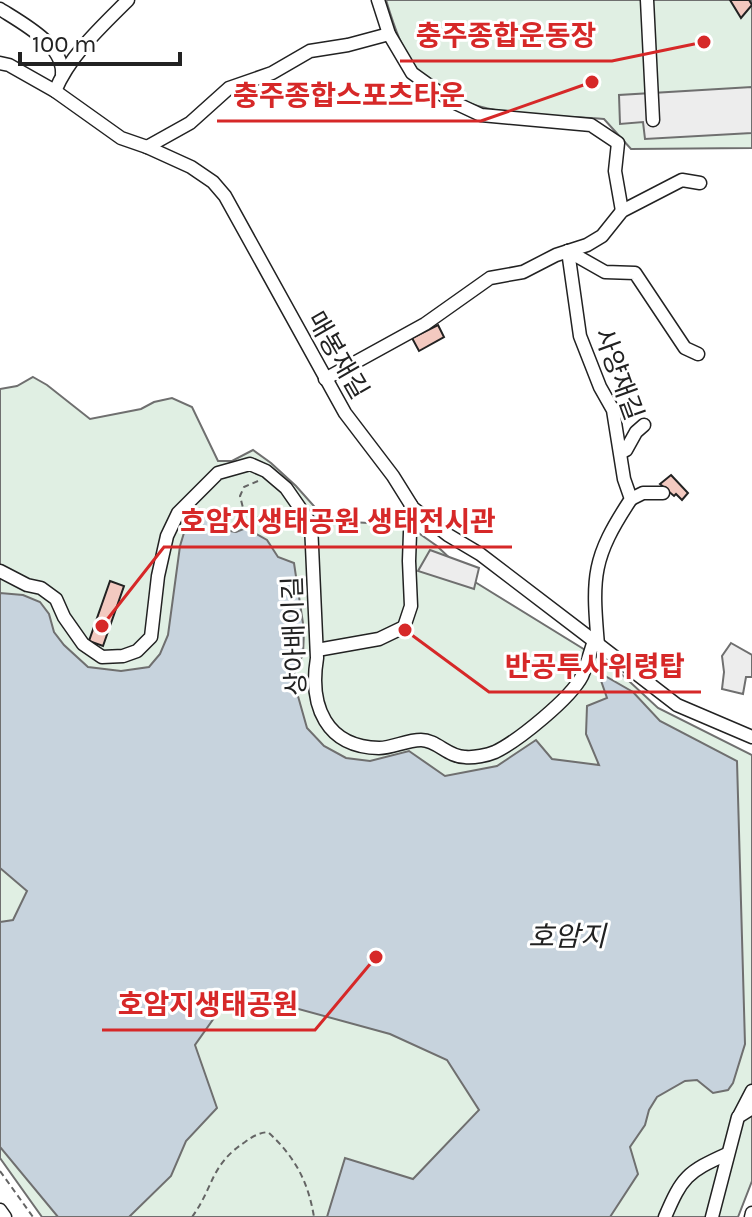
<svg xmlns="http://www.w3.org/2000/svg" width="752" height="1217" font-family="Karla,'Noto Sans KR',sans-serif">
  <style>
    .green { fill: #e0efe3; stroke: #6f6f6f; stroke-width: 2 }
    .parking { fill: #ededed; stroke: #6f6f6f; stroke-width: 2 }
    .water { fill: #c7d3dd; stroke: #6f6f6f; stroke-width: 2 }
    .building { fill: #f3c9c0; stroke: #222; stroke-width: 2 }
    .lines { fill: none; stroke-linecap: round; stroke-linejoin: round }
    .minor-casing { stroke: #222; stroke-width: 15 }
    .path { stroke: #646464; stroke-width: 2; stroke-dasharray: 6 4; stroke-linecap: butt }
    .minor { stroke: #fff; stroke-width: 12 }
    .labels { text-anchor: middle; stroke-width: 6; stroke-linejoin: round; paint-order: stroke }
    .street-label { font-size: 26px; fill: #222; stroke: #fff }
    .water-label { font-size: 28px; font-style: italic; fill: #222; stroke: #fff }
    .leader { fill: none; stroke: #d62828; stroke-width: 3 }
    .callout-dot { fill: #d62828; stroke: #fff; stroke-width: 3 }
    .callout-label { font-size: 28px; text-anchor: middle; font-weight: bold; fill: #d62828; stroke: #fff; stroke-width: 6; stroke-linejoin: round; paint-order: stroke }
  </style>
  <rect width="100%" height="100%" fill="#fff"/>
  <g class="green">
    <path d="M386,0H752V148L631,149L604,119C547,114 461,120 420,73C402,52 394,26 386,0Z"/>
    <path d="M33,377L47,385L90,419L141,409L154,402L172,398L192,407L218,461H232L253,450L271,463L296,486L321,514L350,522L407,525L437,546L475,582L616,669L658,708L752,755V1181L738,1217H42L0,1158V389L17,386Z"/>
  </g>
  <g class="parking">
    <path d="M752,87V133L645,139L643,122L620,124L619,95Z"/>
    <path d="M430,550L479,568L474,589L418,571Z"/>
    <path d="M731,643L752,655V677H746L743,694L722,689L724,672L722,656Z"/>
  </g>
  <path class="water" d="M200,509L215,515L224,530L236,532L246,528L267,540L278,557L294,563L304,630L303,655L295,669L294,682L307,728L324,746L346,758L370,761L409,751L445,776L497,766L536,740L552,759L599,765L586,734L587,706L607,698L598,672L633,692L660,721L737,761L745,1044L733,1083L728,1090L713,1093L697,1080L685,1081L657,1097L649,1110L645,1125L630,1147L638,1174L610,1217H327L345,1158L413,1179L479,1110L447,1060L390,1034L262,999L219,1011L195,1045L217,1108L186,1141L171,1176L129,1217H58L0,1147V922L13,920L27,891L0,868V593L23,595L40,602L49,614L54,632L64,645L88,667L121,671L149,667L160,654L168,635L180,546L187,523Z"/>
  <g class="building">
    <path d="M730,0H749L752,5L741,18Z"/>
    <path d="M438,325L444,337L419,351L412,338Z"/>
    <path d="M671,475L688,493L682,500L676,494L674,496L660,484Z"/>
    <path d="M110,581L124,586L103,646L89,641Z"/>
  </g>
  <g class="lines">
    <defs>
      <g id="minor">
        <path d="M378,0L389,34L412,73L451,101L481,115L591,125L618,143L615,171L622,211"/>
        <path d="M647,0L653,120"/>
        <path d="M0,9C22,23 64,45 62,74"/>
        <path d="M0,63L9,65L55,91L121,138L147,147L191,167L213,182L225,196L345,413L393,476L413,508L448,535L480,554L594,641"/>
        <path d="M55,91C70,55 101,27 128,0"/>
        <path d="M147,147L190,123L229,88L272,73L310,51L348,45L389,34"/>
        <path d="M568,251L580,336L600,387L613,410L624,479L631,499C592,558 592,576 598,645"/>
        <path d="M568,251L605,272L635,273L685,348L698,354"/>
        <path d="M325,379L425,324L490,278L523,272L556,255L587,245L602,236L622,211L682,180L700,183"/>
        <path d="M622,452L626,450L636,432L644,425"/>
        <path d="M631,499L643,493H663"/>
        <path d="M0,571L27,585L41,588L56,599L64,617L83,644L102,657L123,656L137,651L151,637L158,576L167,536L178,513L218,473L250,464L266,471L286,488L311,524L317,658C309,706 326,747 379,748C393,748 406,740 421,740C437,740 448,757 465,757C474,758 488,755 495,752C518,741 571,698 582,676C587,665 590,652 594,641L677,705L752,737"/>
        <path d="M317,650L379,639L404,627L411,606L409,561L411,505"/>
        <path d="M739,1116L752,1091"/>
        <path d="M0,1210L5,1217"/>
        <path d="M665,1217C682,1177 687,1172 727,1154"/>
        <path d="M712,1217L738,1117L752,1108"/>
        <path d="M751,1217L752,1213"/>
      </g>
    </defs>
    <use href="#minor" class="minor-casing"/>
    <g class="path">
      <path d="M258,481L244,487L240,496L244,512C257,522 272,513 281,528L297,525"/>
      <path d="M0,1171L33,1217"/>
      <path d="M192,1217C214,1187 210,1165 245,1142C253,1136 259,1133 268,1132C295,1157 308,1181 314,1217"/>
    </g>
    <use href="#minor" class="minor"/>
  </g>
  <g class="labels">
    <g class="street-label">
      <text transform="translate(338 355) rotate(60)" y="9">매봉재길</text>
      <text transform="translate(619 374) rotate(70)" y="9">사양재길</text>
      <text transform="translate(294 636) rotate(-92)" y="9">상아배이길</text>
    </g>
    <g class="water-label">
      <text x="567" y="946">호암지</text>
    </g>
  </g>
  <path class="leader" d="M704 42L612 61H400M592 82L481 121H217M102 626L164 547H512M405 630L489 692H701M376 957L315 1030H102"/>
  <g class="callout-dot">
    <circle cx="704" cy="42" r="8"/>
    <circle cx="592" cy="82" r="8"/>
    <circle cx="102" cy="626" r="8"/>
    <circle cx="405" cy="630" r="8"/>
    <circle cx="376" cy="957" r="8"/>
  </g>
  <g class="callout-label">
    <text x="506" y="45">충주종합운동장</text>
    <text x="349" y="105">충주종합스포츠타운</text>
    <text x="338" y="531">호암지생태공원 생태전시관</text>
    <text x="595" y="676">반공투사위령탑</text>
    <text x="208" y="1014">호암지생태공원</text>
  </g>
  <path d="M20 52v12h160v-12" fill="none" stroke="#222222" stroke-width="4"/>
  <text x="32" y="52" font-size="24" fill="#222222" stroke="#ffffff" stroke-width="6" paint-order="stroke">100 m</text>
</svg>
